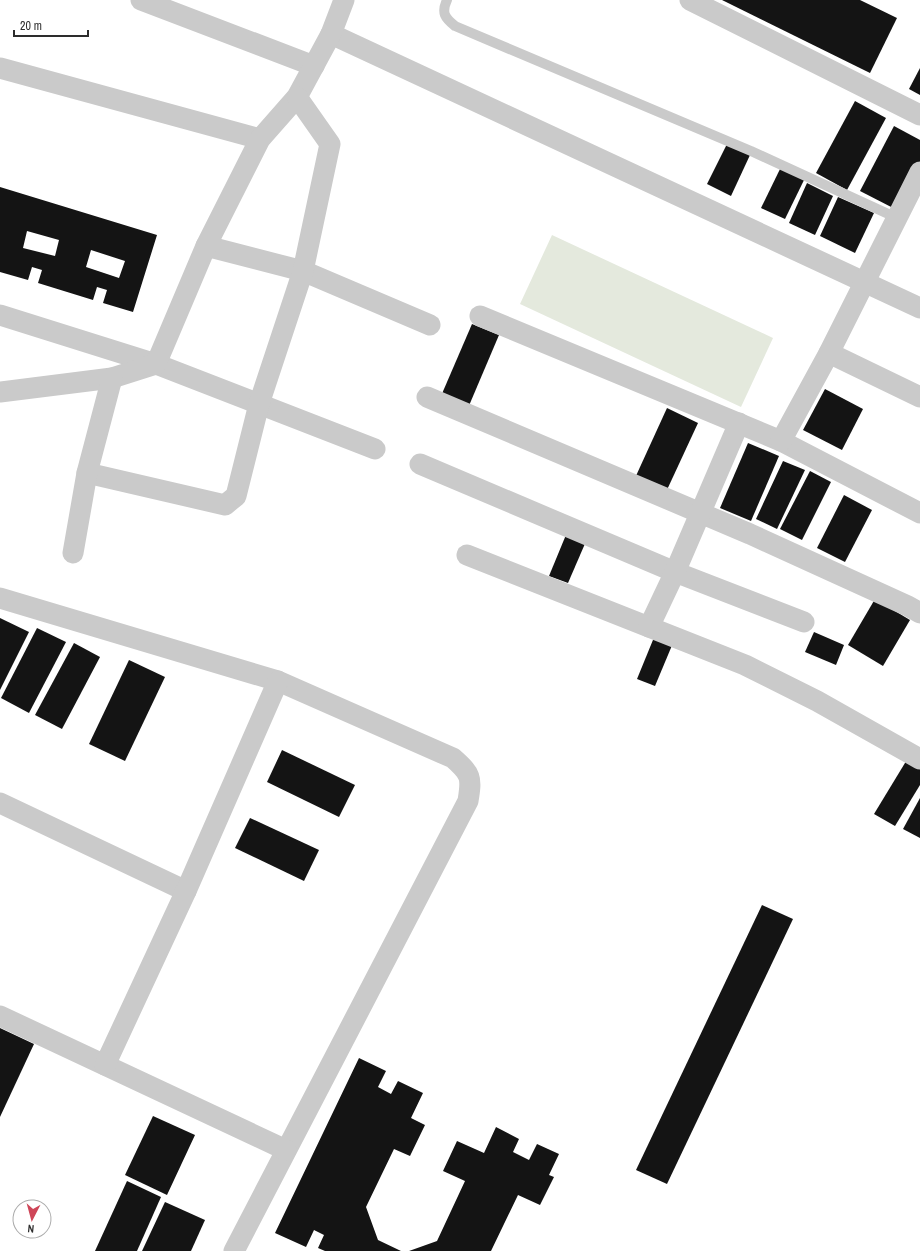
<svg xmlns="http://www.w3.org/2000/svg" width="920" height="1251" font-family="'Archivo Narrow',sans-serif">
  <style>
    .green { fill: #e4e9dd }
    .building { fill: #141414; fill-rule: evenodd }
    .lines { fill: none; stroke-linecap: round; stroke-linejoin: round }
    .lane { stroke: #cacaca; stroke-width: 10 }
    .street { stroke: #cacaca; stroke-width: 21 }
  </style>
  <rect width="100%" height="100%" fill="#fff"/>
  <path class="green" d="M552,235L773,338L741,407L520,304Z"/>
  <g class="building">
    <path d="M722,0H860L897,18L870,73Z"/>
    <path d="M920,68V95L909,89Z"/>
    <path d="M855,101L886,118L847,190L816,173Z"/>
    <path d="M894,126L920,140V167L897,210L860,191Z"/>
    <path d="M727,144L750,155L731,196L707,184Z"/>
    <path d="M781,167L805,178L785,219L761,208Z"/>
    <path d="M807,183L833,196L815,235L789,223Z"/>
    <path d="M0,187L157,235L133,312L103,303L107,290L97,287L93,300L38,283L42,270L32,267L28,280L0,272ZM27,231L59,240L55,256L23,248ZM91,250L125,261L119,278L86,267Z"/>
    <path d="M838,197L874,213L855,253L820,236Z"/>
    <path d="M472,324L499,335L468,408L441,396Z"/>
    <path d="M825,389L863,409L842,450L803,430Z"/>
    <path d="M667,408L698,423L666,492L635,478Z"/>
    <path d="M748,443L779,456L751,521L720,508Z"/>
    <path d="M783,461L805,470L777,529L756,519Z"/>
    <path d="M810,471L831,482L802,540L780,529Z"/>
    <path d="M844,495L872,510L845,562L817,548Z"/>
    <path d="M568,530L587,539L568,583L549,576Z"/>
    <path d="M875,599L910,620L883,666L848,645Z"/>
    <path d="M0,618L29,632L0,690Z"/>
    <path d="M37,628L66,642L29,713L1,698Z"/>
    <path d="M814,632L844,645L836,665L805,652Z"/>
    <path d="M655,635L673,643L655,686L637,679Z"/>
    <path d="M74,643L100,657L62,729L35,715Z"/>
    <path d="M129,660L165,677L125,761L89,744Z"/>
    <path d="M282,750L355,785L339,817L267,782Z"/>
    <path d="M908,758L920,765V785L895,826L874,814Z"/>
    <path d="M920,798V838L903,829Z"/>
    <path d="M250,818L319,850L304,881L235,848Z"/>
    <path d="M762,905L793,919L667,1184L636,1170Z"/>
    <path d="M0,1028L34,1044L0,1117Z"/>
    <path d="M359,1058L386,1071L378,1087L391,1094L398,1081L423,1093L411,1118L425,1125L410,1156L394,1149L366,1207L378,1240L401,1251H325L318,1248L324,1235L314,1230L306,1247L275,1233Z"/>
    <path d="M153,1116L195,1135L167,1195L125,1175Z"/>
    <path d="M496,1127L519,1139L513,1152L529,1160L537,1144L559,1154L549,1175L554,1177L540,1205L518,1195L491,1251H409L437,1241L465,1181L443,1171L457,1141L484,1153Z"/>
    <path d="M127,1181L161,1197L137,1251H95Z"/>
    <path d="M165,1202L205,1220L191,1251H142Z"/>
  </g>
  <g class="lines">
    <path class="lane" d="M447,0C441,13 445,18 455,26L751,151L897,218"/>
    <g class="street">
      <path d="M141,0L314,66"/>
      <path d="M690,0L920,115"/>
      <path d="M331,34L920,308"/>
      <path d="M0,68L260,139"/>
      <path d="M206,246L303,271L430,325"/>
      <path d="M0,315L156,364L375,449"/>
      <path d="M480,316L781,441L920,513"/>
      <path d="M829,353L920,397"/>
      <path d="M0,392L112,378L156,364L206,246L260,139L297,97L331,34L344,0"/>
      <path d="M427,397L750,534L908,606L920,613"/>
      <path d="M781,441L829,353L920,172"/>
      <path d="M420,464L675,572L804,622"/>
      <path d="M87,473L225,505L236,496L259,404L303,271L330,144L297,97"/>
      <path d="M73,553L87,473L112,378"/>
      <path d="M467,555L745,665L817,701L920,759"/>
      <path d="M0,598L278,681L453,758C471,774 472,777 468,801L234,1251"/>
      <path d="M649,627L675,572L739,423"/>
      <path d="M0,803L186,891"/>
      <path d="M0,1016L286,1150"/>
      <path d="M105,1065L186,891L278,681"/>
    </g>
  </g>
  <g transform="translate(32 1219) rotate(186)"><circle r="19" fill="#ffffff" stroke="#ababab"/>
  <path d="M0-3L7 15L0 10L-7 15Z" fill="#ce4658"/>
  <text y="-6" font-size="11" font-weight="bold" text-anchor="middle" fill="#2d2d2d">N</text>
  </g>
  <path d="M14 30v6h74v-6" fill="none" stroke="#2d2d2d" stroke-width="2"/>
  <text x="20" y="30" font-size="12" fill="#2d2d2d" stroke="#ffffff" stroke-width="3" paint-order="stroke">20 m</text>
</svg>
